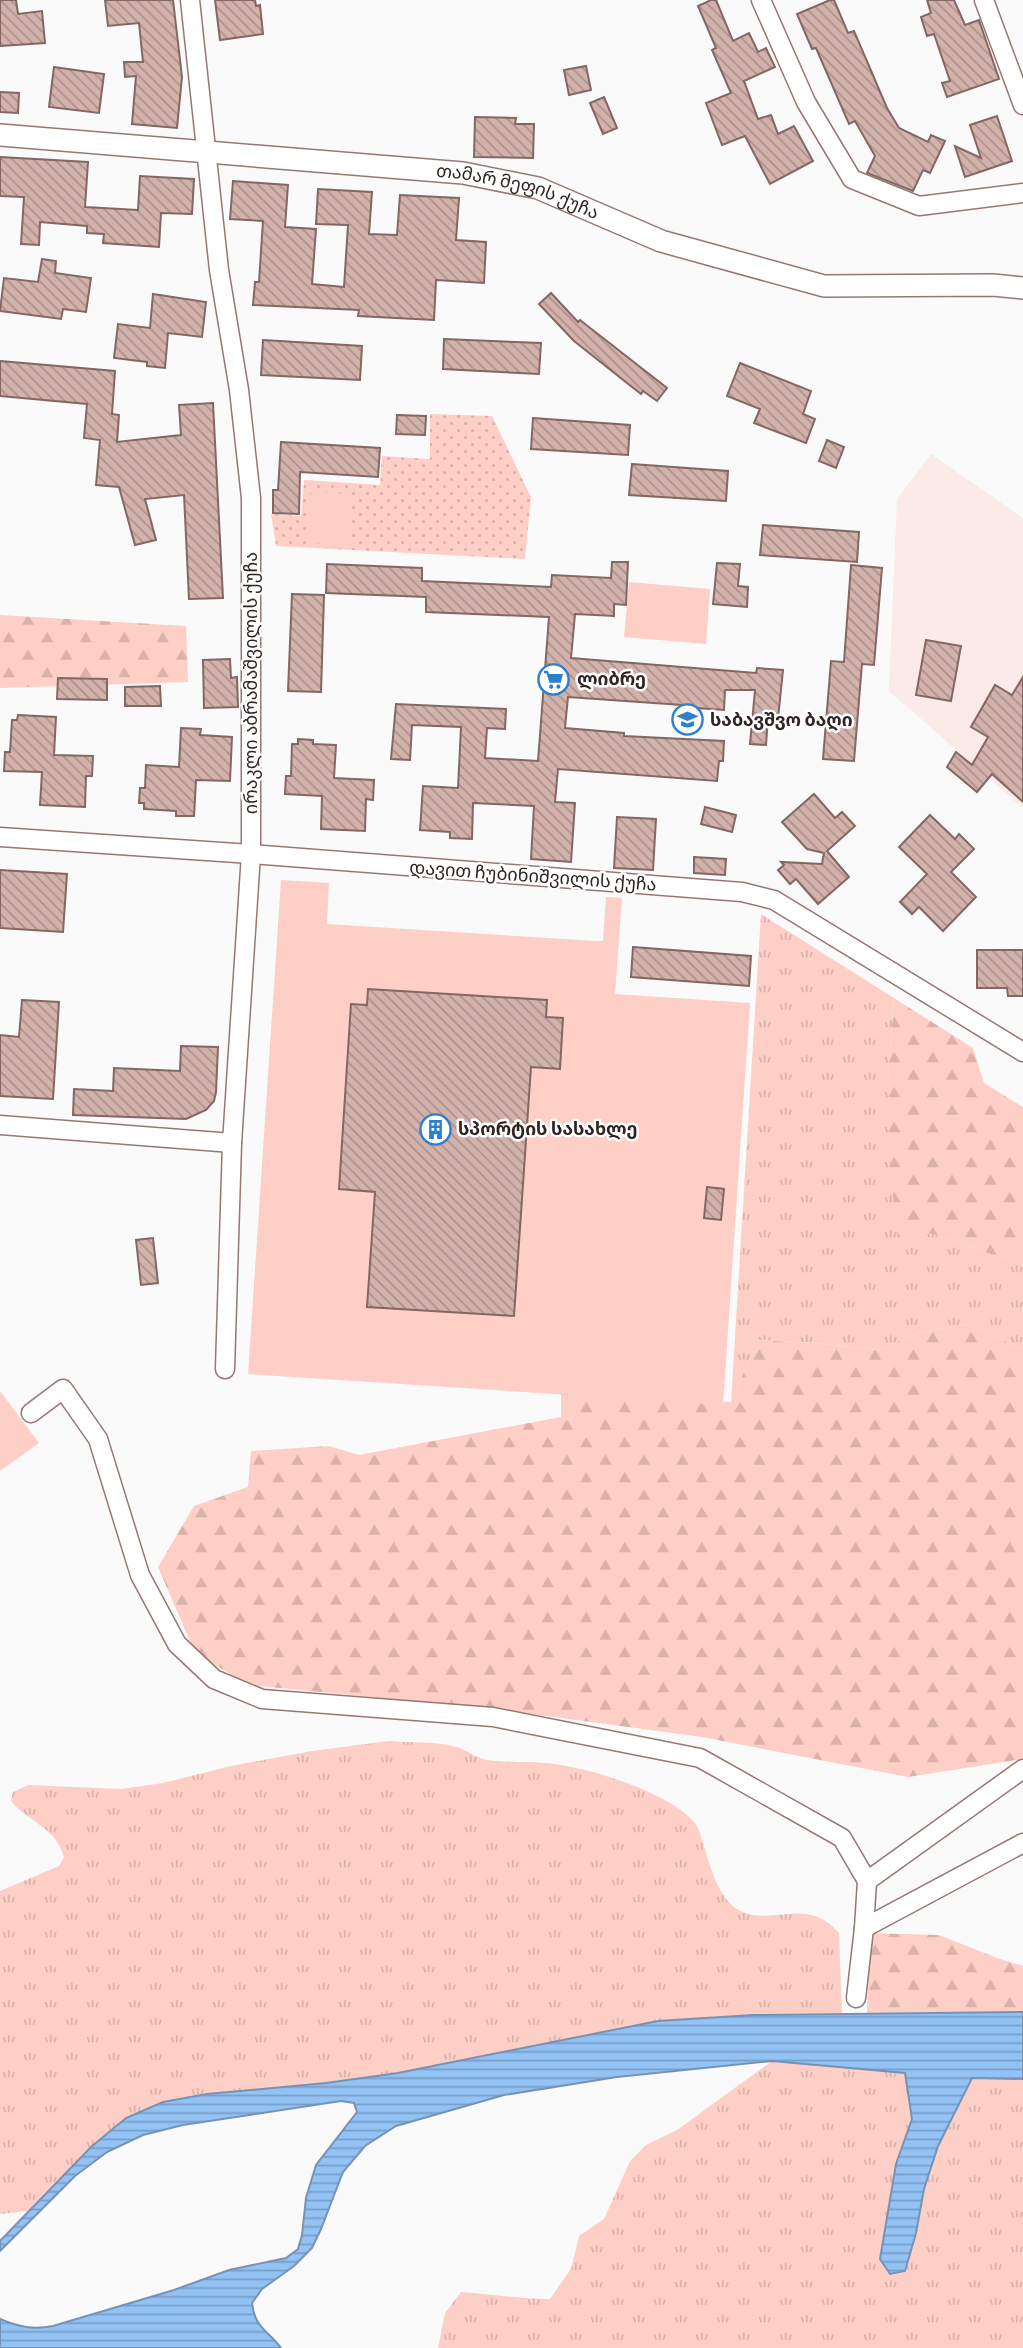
<svg xmlns="http://www.w3.org/2000/svg" width="1023" height="2348" font-family="'PT Sans Narrow','Noto Sans Georgian',sans-serif">
  <style>
    .built { fill: #fbeae7 }
    .grass { fill: url(#grass-tufts) }
    .forest { fill: url(#forest-firs) }
    .park { fill: url(#park-dots) }
    .garden { fill: #fecfc6 }
    .water { fill: url(#water-rules); stroke: #7693b6; stroke-width: 2 }
    .building { fill: url(#building-back-hatch); stroke: #846762; stroke-width: 2 }
    .lines { fill: none; stroke-linecap: round; stroke-linejoin: round }
    .minor-casing { stroke: #967872; stroke-width: 21 }
    .tertiary-casing { stroke: #967872; stroke-width: 24 }
    .minor { stroke: #fff; stroke-width: 18 }
    .tertiary { stroke: #fff; stroke-width: 21 }
    .labels { text-anchor: middle; stroke-width: 5; stroke-linejoin: round; paint-order: stroke }
    .street-label { font-size: 18px; fill: #312422; stroke: #fff }
    .poi-label { font-size: 18px; font-weight: bold; fill: #312422; stroke: #fff; text-anchor: start }
  </style>
  <defs>
    <pattern id="grass-tufts" width="24" height="20" patternUnits="userSpaceOnUse" patternTransform="scale(1.75)"><rect width="24" height="20" fill="#fecfc6"/><path d="M3 7l-1-3M5 7V3M7 7l1-3M15 17l-1-3M17 17v-4M19 17l1-3" fill="none" stroke="#dab2aa"/></pattern>
    <pattern id="forest-firs" width="22" height="20" patternUnits="userSpaceOnUse" patternTransform="scale(1.75)"><rect width="22" height="20" fill="#fecfc6"/><path d="M5 1l3.5 6h-7zM16 11l3.5 6h-7z" fill="#dab2aa"/></pattern>
    <pattern id="park-dots" width="8" height="8" patternUnits="userSpaceOnUse" patternTransform="scale(1.75)"><rect width="8" height="8" fill="#fecfc6"/><path d="M2 2h.1M6 6h.1" fill="none" stroke="#dab2aa" stroke-width="1.8" stroke-linecap="round"/></pattern>
    <pattern id="water-rules" width="6" height="5" patternUnits="userSpaceOnUse" patternTransform="scale(1.75)"><rect width="6" height="5" fill="#93c2f5"/><path d="M0 2.5h6" fill="none" stroke="#799dc6"/></pattern>
    <pattern id="building-back-hatch" width="6" height="6" patternUnits="userSpaceOnUse" patternTransform="scale(1.75)"><rect width="6" height="6" fill="#d3b2ac"/><path d="M-1 5l2 2M0 0l6 6M5-1l2 2" fill="none" stroke="#ac918c"/></pattern>
  </defs>
  <rect width="100%" height="100%" fill="#fafafa"/>
  <path class="built" d="M931,454L1023,518V808L889,691L897,499Z"/>
  <g class="grass">
    <path d="M761,914L894,998L888,1077L898,1240L929,1233L1023,1265V1350L970,1324L921,1332L878,1350L815,1343L755,1340L753,1351L731,1402Z"/>
    <path d="M389,1741C409,1743 434,1741 453,1746C465,1749 475,1757 487,1760C507,1763 526,1761 545,1763C585,1766 670,1792 695,1823C699,1828 701,1837 703,1843C710,1865 718,1899 740,1911C770,1927 807,1895 839,1933L842,2015H753L658,2021L398,2073L326,2083L207,2094L163,2102L55,2182L28,2211L0,2214V1891L59,1866L64,1857C56,1827 28,1822 11,1801L13,1792L28,1785L121,1789L163,1783L231,1766L312,1751Z"/>
    <path d="M772,2061L905,2073L912,2119L896,2164L905,2271L916,2233L924,2189L938,2146L972,2078L1023,2079V2348H438L445,2313L461,2292C491,2294 520,2299 550,2299L571,2269L579,2236L604,2219L630,2161L646,2145L677,2130Z"/>
  </g>
  <g class="forest">
    <path d="M0,615L186,626L188,682L0,688Z"/>
    <path d="M894,998L973,1048L984,1083L1023,1107V1265L929,1233L898,1241L890,1170L888,1077Z"/>
    <path d="M970,1324L1023,1350V1759L908,1777L702,1737L503,1710L249,1685L195,1653L158,1567L194,1506L248,1487L251,1451L329,1446L359,1455L561,1417V1393L731,1402L753,1351L754,1340L815,1343L878,1350L921,1332Z"/>
    <path d="M869,1933L939,1935L997,1958L1023,1966V2012L867,2013Z"/>
  </g>
  <path class="park" d="M430,414L492,416L531,497L525,559L276,546L271,514L301,516L304,480L380,485L382,456L430,459Z"/>
  <g class="garden">
    <path d="M311,492L352,494L350,545L308,543Z"/>
    <path d="M629,582L710,589L706,644L624,637Z"/>
    <path d="M281,880L329,883L327,924L596,941H603L606,897L622,898L615,994L750,1003L723,1405L248,1374Z"/>
    <path d="M0,1391L39,1443L0,1471Z"/>
  </g>
  <path class="water" d="M1023,2012V2079L972,2078L938,2146L924,2189L916,2233L905,2271L890,2274L880,2259L896,2164L912,2119L905,2073L772,2061L617,2077L504,2095L396,2126L365,2146L343,2172L321,2229L312,2248L294,2266L262,2289L252,2303C255,2329 268,2330 281,2348H0V2319C19,2327 33,2330 53,2326L174,2290L229,2270L286,2258L298,2249L302,2235L306,2198L316,2165L357,2112L354,2103L341,2101L183,2125L143,2135L107,2152L75,2176L0,2251V2241L91,2147L126,2118L163,2102L207,2094L326,2083L398,2073L658,2021L753,2015Z"/>
  <g class="building">
    <path d="M0,0H16L18,14L42,11L45,43L0,46Z"/>
    <path d="M105,0H173L182,77L177,128L132,124L136,76L125,77L124,62H143L139,23L108,26Z"/>
    <path d="M215,0H255L256,6L260,5L263,34L220,40Z"/>
    <path d="M711,0H716L733,41L749,33L758,52L766,48L775,67L744,81L758,119L771,115L778,134L794,126L813,161L770,184L745,136L722,145L706,103L731,93L712,50L716,48L698,6Z"/>
    <path d="M830,0H834L848,33L854,31L887,108L899,128L928,142L931,135L945,141L930,173L923,170L913,191L867,173L875,156L855,121L849,124L816,48L812,49L797,14Z"/>
    <path d="M927,0H954L965,25L979,20L999,79L947,97L942,83L950,81L934,34L927,36L921,17L931,13Z"/>
    <path d="M586,66L591,90L569,95L564,70Z"/>
    <path d="M54,67L104,74L99,113L49,107Z"/>
    <path d="M0,92L19,93L18,113L0,112Z"/>
    <path d="M604,97L617,128L603,134L590,103Z"/>
    <path d="M997,116L1012,161L965,177L955,146L981,158L970,125Z"/>
    <path d="M475,117L516,118L515,124H534L533,158L474,157Z"/>
    <path d="M0,157L88,162L85,207L138,210L140,176L194,179L192,214L161,213L159,247L103,243L104,234L87,233V226L40,222L39,245L21,244L24,197L0,196Z"/>
    <path d="M233,181L288,185L285,227L316,229L312,284L344,287L348,225L316,224L318,189L372,192L369,234L397,235L400,195L459,198L456,240L486,242L484,283L436,280L434,320L358,316L359,310L253,305L255,282H259L263,221L230,219Z"/>
    <path d="M42,259L56,261L55,273L91,278L86,312L63,309L61,319L0,311L4,278L38,282Z"/>
    <path d="M551,293L578,322L580,320L667,388L657,401L643,391L641,394L574,341L539,304Z"/>
    <path d="M153,294L206,302L202,337L168,333L165,368L147,366V362L114,358L118,324L150,328Z"/>
    <path d="M444,339L541,343L539,374L443,369Z"/>
    <path d="M263,340L362,346L360,380L261,375Z"/>
    <path d="M0,361L115,371L112,414L119,415L117,442L181,435L179,405L213,403L223,598L189,599L184,495L145,499L156,540L135,545L119,487L96,485L100,440L84,438L87,404L0,396Z"/>
    <path d="M740,363L811,391L803,414L815,419L806,443L754,423L760,409L727,396Z"/>
    <path d="M397,415L426,416L425,435L396,434Z"/>
    <path d="M533,418L630,425L628,455L531,449Z"/>
    <path d="M827,440L844,447L836,468L819,461Z"/>
    <path d="M281,442L380,448L378,477L300,472L299,514L273,513V490H278Z"/>
    <path d="M632,464L728,471L726,501L629,495Z"/>
    <path d="M763,525L859,532L857,562L760,555Z"/>
    <path d="M612,562H628L626,605L614,604V616L575,614L571,658L756,673L757,668L783,670L778,719L768,718L766,745L750,744L755,690H725L724,710L682,707V705L568,697L565,728L624,733V736L724,741L723,761H719L717,781L558,769L555,802L575,803L571,862L531,859L534,806L473,803L472,839L450,838V832L420,830L423,786L458,788L461,727L412,725L410,760L391,759L396,704L506,709L505,729L487,728L485,758L538,761L549,617L426,612V597L326,593L327,564L422,568V581L551,587L552,575L611,578Z"/>
    <path d="M717,563L740,564L738,586L748,587L747,607L713,604Z"/>
    <path d="M851,565L882,568L874,665L862,664L854,761L823,759L831,661L844,662Z"/>
    <path d="M292,594L324,595L321,692L288,691Z"/>
    <path d="M926,640L961,646L951,701L916,695Z"/>
    <path d="M230,659L231,678L237,677L238,707L204,708L203,660Z"/>
    <path d="M1023,677V802L992,774L977,792L947,767L956,752L972,765L988,737L971,727L995,685L1012,695Z"/>
    <path d="M58,678L107,679V700L57,699Z"/>
    <path d="M160,686L161,706H125V687Z"/>
    <path d="M18,715L56,717L54,755L93,756L92,776H86L85,807L40,805L42,772L4,771L5,752H10L12,720H17Z"/>
    <path d="M181,728L201,729L200,735L232,737L230,781L196,780L194,816H176V811L144,809V803H139L140,788H145L146,765L179,767Z"/>
    <path d="M298,739L313,740V744L336,745L334,778L374,780L373,800L366,799L365,831L321,829L322,796L285,794L286,776H291L292,744H298Z"/>
    <path d="M814,794L835,818L842,812L855,826L827,851L849,877L818,904L796,879L790,884L778,870L784,865L781,862L822,864L824,853L807,849L782,822Z"/>
    <path d="M705,807L736,815L732,832L701,824Z"/>
    <path d="M930,815L955,839L959,834L974,849L951,872L976,897L943,931L919,907L912,914L900,902L927,874L899,847Z"/>
    <path d="M617,817L656,819L653,870L614,868Z"/>
    <path d="M694,857L726,859L725,875L694,873Z"/>
    <path d="M0,870L67,874L63,932L0,928Z"/>
    <path d="M633,947L751,956L749,986L631,977Z"/>
    <path d="M977,950H1023V996H1008L1007,988H977Z"/>
    <path d="M368,989L547,1000L546,1017L563,1018L560,1069L531,1067L514,1316L367,1307L375,1192L339,1189L351,1004L367,1005Z"/>
    <path d="M22,1000L59,1002L53,1099L0,1096V1035L19,1037Z"/>
    <path d="M181,1046L218,1047L216,1092L214,1101L206,1110L186,1119L73,1115L74,1089L113,1091L114,1068L180,1071Z"/>
    <path d="M707,1187L724,1189L721,1220L704,1218Z"/>
    <path d="M153,1238L158,1283L141,1285L136,1240Z"/>
  </g>
  <g class="lines">
    <defs>
      <g id="minor">
        <path d="M190,0L219,270L239,390L251,498V854L232,1143L225,1369"/>
        <path d="M761,0L806,102L852,179L919,206L1023,193"/>
        <path d="M984,0L1023,105"/>
        <path d="M0,837L251,854L742,892L774,900L1023,1052"/>
        <path d="M0,1125L232,1143"/>
        <path d="M31,1413L63,1389L98,1439L140,1575L177,1644L214,1679L262,1699L493,1717L700,1758L842,1838L867,1881L1023,1769"/>
        <path d="M864,1928L1023,1843"/>
        <path d="M856,1998L864,1928L867,1881"/>
      </g>
      <g id="tertiary">
        <path id="s1" d="M0,135L463,173L538,188L661,241L824,286L993,285L1023,288"/>
      </g>
    </defs>
    <use href="#minor" class="minor-casing"/>
    <use href="#tertiary" class="tertiary-casing"/>
    <use href="#minor" class="minor"/>
    <use href="#tertiary" class="tertiary"/>
  </g>
  <defs>
    <symbol id="supermarket-ring" viewBox="-11 -11 22 22"><circle r="9.5" fill="#fff" stroke="#2e7ece" stroke-width="1.5"/><path d="M-6-5.5h2.5l.6 2H6L4.5 2H-2.5L-4.4-4H-6ZM-1.5 3.2a1.3 1.3 0 1 0 .1 0ZM3 3.2a1.3 1.3 0 1 0 .1 0Z" fill="#2e7ece"/></symbol>
    <symbol id="school-ring" viewBox="-11 -11 22 22"><circle r="9.5" fill="#fff" stroke="#2e7ece" stroke-width="1.5"/><path d="M0-5L7-2L0 1L-7-2ZM-4 1L0 2.5L4 1V4Q0 6-4 4Z" fill="#2e7ece"/></symbol>
    <symbol id="building-ring" viewBox="-11 -11 22 22"><circle r="9.5" fill="#fff" stroke="#2e7ece" stroke-width="1.5"/><path d="M-4-6H4V6H1V3H-1V6H-4ZM-2.5-4.3h1.7v1.8h-1.7ZM.8-4.3h1.7v1.8H.8ZM-2.5-1h1.7V.8h-1.7ZM.8-1h1.7V.8H.8Z" fill="#2e7ece"/></symbol>
  </defs>
  <g fill-rule="evenodd">
    <use href="#supermarket-ring" x="536" y="662" width="35" height="35"/>
    <use href="#school-ring" x="670" y="702" width="35" height="35"/>
    <use href="#building-ring" x="418" y="1112" width="35" height="35"/>
  </g>
  <g class="labels">
    <g class="street-label">
      <text dy="6" stroke="none"><textPath href="#s1" startOffset="522">თამარ მეფის ქუჩა</textPath></text>
      <text transform="translate(251 683) rotate(-90)" y="6">ირაკლი აბრამაშვილის ქუჩა</text>
      <text transform="translate(533 876) rotate(4)" y="6">დავით ჩუბინიშვილის ქუჩა</text>
    </g>
    <g class="poi-label">
      <text x="577" y="685">ლიბრე</text>
      <text x="710" y="726">საბავშვო ბაღი</text>
      <text x="458" y="1135">სპორტის სასახლე</text>
    </g>
  </g>
</svg>
